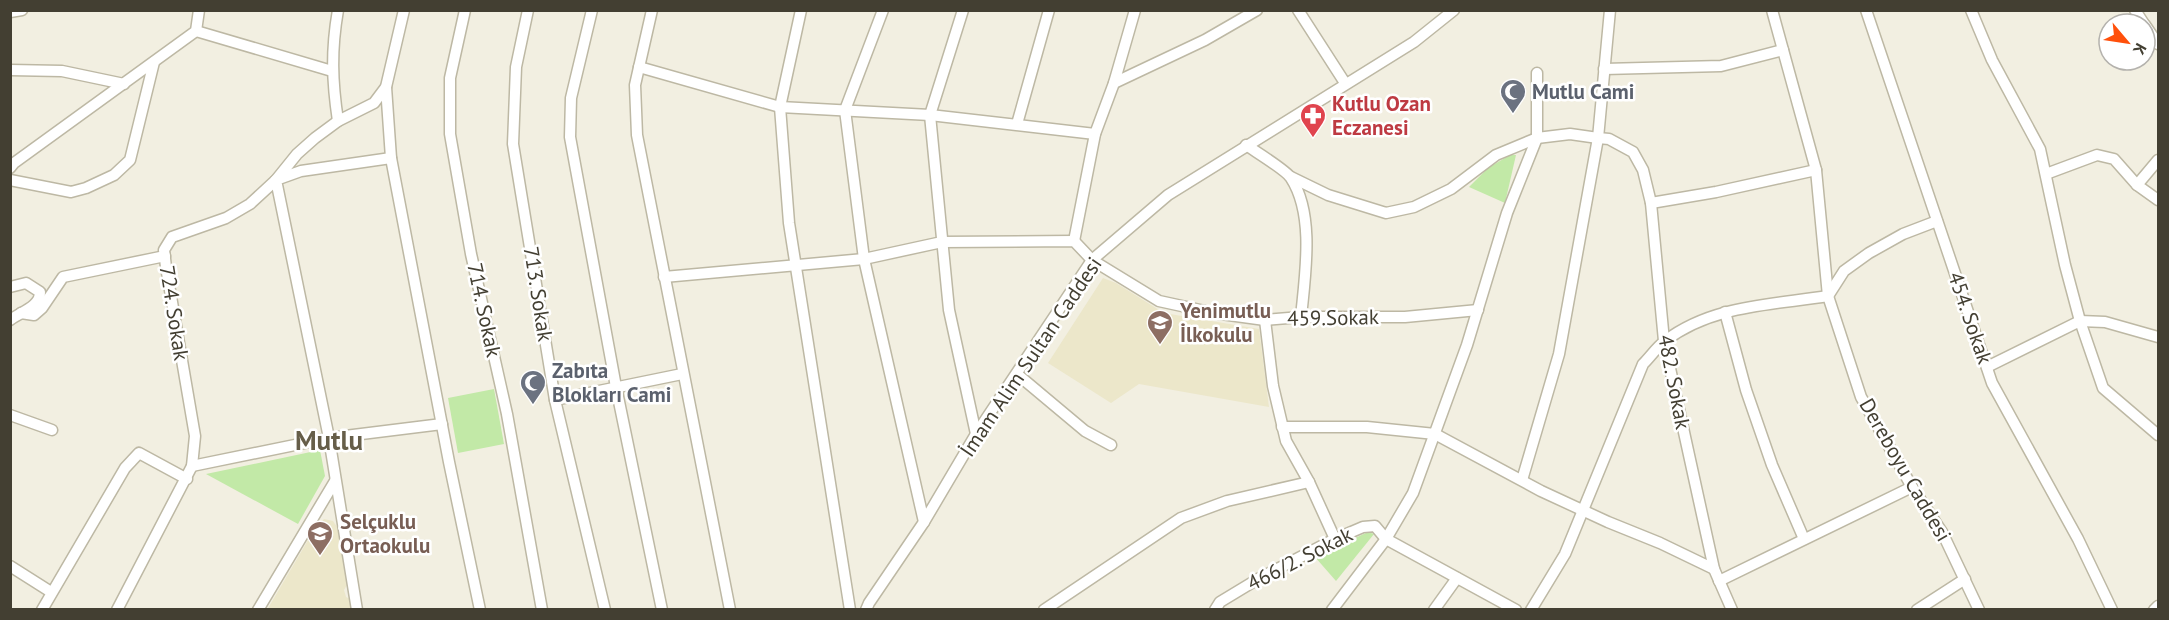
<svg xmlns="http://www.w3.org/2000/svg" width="2169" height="620" font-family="'PT Sans',sans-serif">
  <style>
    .education { fill: #ece7ca }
    .green { fill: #c2e9a7 }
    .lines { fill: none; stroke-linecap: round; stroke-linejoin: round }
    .minor-casing { stroke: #bdb8a4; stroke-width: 13 }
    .minor { stroke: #fff; stroke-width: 10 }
    .labels { text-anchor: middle; stroke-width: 5; stroke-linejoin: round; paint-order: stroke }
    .worship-label { font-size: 21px; font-weight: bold; fill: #5b616d; stroke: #fff; text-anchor: start }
    .health-label { font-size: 21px; font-weight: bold; fill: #be3a42; stroke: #fff; text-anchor: start }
    .street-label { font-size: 21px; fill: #433f32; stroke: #fff }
    .education-label { font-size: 21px; font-weight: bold; fill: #785e54; stroke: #fff; text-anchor: start }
    .district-label { font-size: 27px; font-weight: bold; fill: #665e49; stroke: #fff }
  </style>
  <rect width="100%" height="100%" fill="#f2efe1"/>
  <g class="education">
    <path d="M1103,278L1116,283L1164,313L1259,329L1269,407L1139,384L1111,403L1048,363Z"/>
    <path d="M324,519L333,521L337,527L347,585L344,590L346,597L350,599L351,609L267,610L314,530Z"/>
  </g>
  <g class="green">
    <path d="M1510,155H1516L1505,203L1469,187L1488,168Z"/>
    <path d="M494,389L504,444L458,453L448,398Z"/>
    <path d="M320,450L325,476L298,524L206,474Z"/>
    <path d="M1368,532L1374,534L1336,581L1315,557Z"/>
  </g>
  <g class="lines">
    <defs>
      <g id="minor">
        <path d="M338,10C331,50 332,81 338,121"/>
        <path d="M465,10L450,78V134L471,254L507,414L542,610"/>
        <path d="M528,10L516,67L513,144L555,400L605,610"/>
        <path d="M592,10L571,98L570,137L616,387L662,610"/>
        <path d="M652,10L635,85L637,135L730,610"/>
        <path d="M801,10L780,107L789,223L850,610"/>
        <path d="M883,10L845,110L864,259L924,522"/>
        <path d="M963,10L930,115L949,310L976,434"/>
        <path d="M1298,10L1345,83"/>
        <path d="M1772,10L1816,170L1828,296L1861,397L1912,487L1942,532L1979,610"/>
        <path d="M1866,10L1992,383L2078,539L2112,610"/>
        <path d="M1971,10L1992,60L2040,149L2065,265L2080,321L2103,388L2158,435"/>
        <path d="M2135,10L2144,24"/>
        <path d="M10,12L22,10"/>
        <path d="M2145,25L2158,44"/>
        <path d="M196,31L332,71"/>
        <path d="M639,67L780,107L930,115L1095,134"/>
        <path d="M1604,69L1721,66L1783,50"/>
        <path d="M10,70L62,71L124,84"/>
        <path d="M1114,83L1205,40L1257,10"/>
        <path d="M386,87L391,158L449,462L480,610"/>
        <path d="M1017,124L1049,10"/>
        <path d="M1246,145C1256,152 1286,170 1291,178C1315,215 1305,275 1301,317"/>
        <path d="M2158,160L2137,185L2158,200"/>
        <path d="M10,168L14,163L196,31L199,10"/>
        <path d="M2046,174L2097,155L2114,159L2137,185"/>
        <path d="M1291,177L1328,195L1386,213L1414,207L1451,189L1496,155L1537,138L1570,134L1598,138L1609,139L1633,152L1643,170L1651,203L1664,341L1714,569L1732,610"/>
        <path d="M10,180L71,192L86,188L114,175L130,160L154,62"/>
        <path d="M1651,203L1716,192L1816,170"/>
        <path d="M1074,241L1095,134L1114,83L1135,10"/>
        <path d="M664,277L864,259L942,242L1074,241L1092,260L1159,301L1214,313L1265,320L1301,317H1405L1478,310"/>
        <path d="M10,287L26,283L40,292C41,306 21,312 10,320"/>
        <path d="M1725,312L1746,390L1772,465L1804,539"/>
        <path d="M21,313L34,315L42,308L63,277L165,256"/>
        <path d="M1265,320L1273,386L1286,441L1309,482L1335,539"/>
        <path d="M1987,367L2080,321L2105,322L2158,337"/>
        <path d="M1017,374L1085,431L1111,445"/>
        <path d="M555,400L682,374"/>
        <path d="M10,415L52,430"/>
        <path d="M1282,427H1367L1435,434L1541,491L1608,522L1660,543L1714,569"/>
        <path d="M192,466L329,438L442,424"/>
        <path d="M1522,480L1559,354L1568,304L1598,138L1610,10"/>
        <path d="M10,566L51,592"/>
        <path d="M1719,581L1912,487"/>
        <path d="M42,610L125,468L139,453L187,479"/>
        <path d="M117,610L192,466L195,436L166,267L164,250L172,237L226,218L250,204L276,180L297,154L315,138L338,121L374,103L386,87L404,10"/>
        <path d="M258,610L335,481"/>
        <path d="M357,610L329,438L276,180L301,171L391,158"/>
        <path d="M866,610L869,603L924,522L976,434L1092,260L1168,195L1414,42L1454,10"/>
        <path d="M1044,610L1181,518L1227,501L1309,482"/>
        <path d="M1215,610L1220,602L1258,579L1335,539L1363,527L1375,526L1386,539L1516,610"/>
        <path d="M1332,610L1386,539L1413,493L1467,345L1507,213L1537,138V73"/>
        <path d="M1434,610L1457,578"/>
        <path d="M1531,610L1565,554L1643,364C1650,357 1657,347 1665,341C1712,305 1772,305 1828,296L1844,271L1869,253L1903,234L1937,221"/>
        <path d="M1917,610L1965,579"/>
        <path d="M2154,610L2158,606"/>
      </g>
    </defs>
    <use href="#minor" class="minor-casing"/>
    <use href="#minor" class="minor"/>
  </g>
  <defs>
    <symbol id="mosque-pin" viewBox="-11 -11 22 30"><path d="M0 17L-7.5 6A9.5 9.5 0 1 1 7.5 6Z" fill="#6b7280" stroke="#fff"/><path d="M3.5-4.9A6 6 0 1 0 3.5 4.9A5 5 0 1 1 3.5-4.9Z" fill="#fff"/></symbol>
    <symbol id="pharmacy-pin" viewBox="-11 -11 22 30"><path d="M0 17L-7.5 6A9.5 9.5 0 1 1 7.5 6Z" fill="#e0444e" stroke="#fff"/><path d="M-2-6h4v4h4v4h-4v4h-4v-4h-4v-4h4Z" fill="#fff"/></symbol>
    <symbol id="school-pin" viewBox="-11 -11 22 30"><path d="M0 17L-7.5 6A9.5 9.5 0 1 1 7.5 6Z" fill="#8d6e63" stroke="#fff"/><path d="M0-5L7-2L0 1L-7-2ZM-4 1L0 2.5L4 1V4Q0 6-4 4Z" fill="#fff"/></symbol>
  </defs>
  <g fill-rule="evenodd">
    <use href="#mosque-pin" x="1498" y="77" width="30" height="40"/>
    <use href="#pharmacy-pin" x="1298" y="101" width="30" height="40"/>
    <use href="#school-pin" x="1145" y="308" width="30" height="40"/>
    <use href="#mosque-pin" x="518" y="368" width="30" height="40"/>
    <use href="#school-pin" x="305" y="519" width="30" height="40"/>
  </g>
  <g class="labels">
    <g class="worship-label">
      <text x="1532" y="99">Mutlu Cami</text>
      <text x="552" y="378">Zabıta<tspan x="552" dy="24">Blokları Cami</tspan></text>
    </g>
    <g class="health-label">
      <text x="1332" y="111">Kutlu Ozan<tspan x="1332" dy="24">Eczanesi</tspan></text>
    </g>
    <g class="street-label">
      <text transform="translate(538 294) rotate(81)" y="7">713. Sokak</text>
      <text transform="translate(484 310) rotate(78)" y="7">714. Sokak</text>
      <text transform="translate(174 313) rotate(81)" y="7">724. Sokak</text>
      <text transform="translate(1333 318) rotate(-1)" y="7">459.Sokak</text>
      <text transform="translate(1970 318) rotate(71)" y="7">454. Sokak</text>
      <text transform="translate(1031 357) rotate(-56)" y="7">İmam Alim Sultan Caddesi</text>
      <text transform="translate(1674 382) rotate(79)" y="7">482. Sokak</text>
      <text transform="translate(1905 470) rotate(60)" y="7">Dereboyu Caddesi</text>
      <text transform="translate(1300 559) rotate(-27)" y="7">466/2. Sokak</text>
    </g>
    <g class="education-label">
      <text x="1180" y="318">Yenimutlu<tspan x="1180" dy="24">İlkokulu</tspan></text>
      <text x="340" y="529">Selçuklu<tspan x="340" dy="24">Ortaokulu</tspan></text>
    </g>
    <g class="district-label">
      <text x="329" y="450">Mutlu</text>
    </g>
  </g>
  <rect width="2169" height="620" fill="none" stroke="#433f32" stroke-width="24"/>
  <g transform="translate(2127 42) rotate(119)"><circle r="28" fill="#ffffff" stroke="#b4b2ad" stroke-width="1.5"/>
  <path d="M0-4.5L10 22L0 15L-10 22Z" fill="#ff500b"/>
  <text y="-9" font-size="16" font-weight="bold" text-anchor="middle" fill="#433f32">K</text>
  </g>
</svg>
